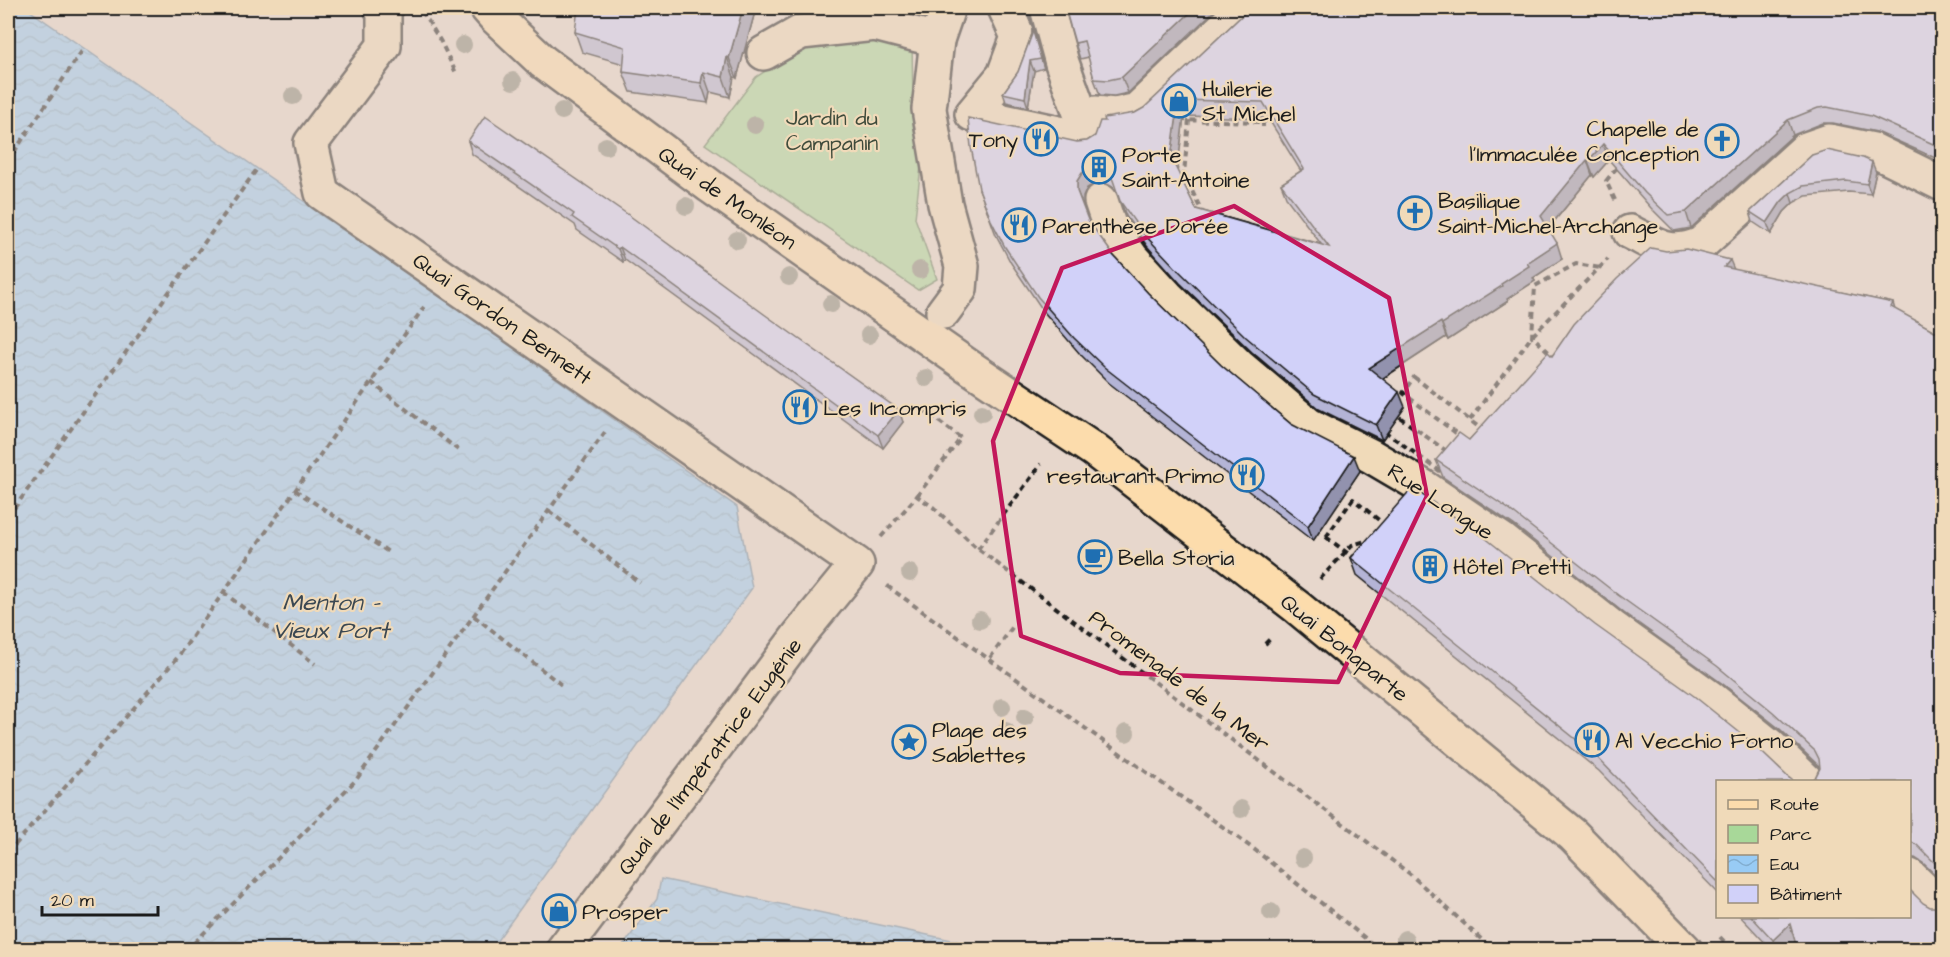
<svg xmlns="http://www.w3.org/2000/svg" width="1950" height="957" font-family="'Architects Daughter',sans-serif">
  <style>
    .green { fill: #a8d899; stroke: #627a5a; stroke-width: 1.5 }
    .water { fill: url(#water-waves); stroke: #66859e; stroke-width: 1.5 }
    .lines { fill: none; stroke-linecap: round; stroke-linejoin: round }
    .minor-casing { stroke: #1c1c1c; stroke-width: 38 }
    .major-casing { stroke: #1c1c1c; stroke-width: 38 }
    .path { stroke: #1c1c1c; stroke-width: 4; stroke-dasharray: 6 4.5; stroke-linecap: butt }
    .minor { stroke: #f0dab9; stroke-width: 33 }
    .major { stroke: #fcdcac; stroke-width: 33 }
    .path-bridge { stroke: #1c1c1c; stroke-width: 4; stroke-dasharray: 6 4.5; stroke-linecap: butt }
    .tree { fill: #8b8a7c }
    .wall { fill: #b4b4d6; stroke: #1c1c1c; stroke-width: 1.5; fill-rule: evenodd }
    .shaded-wall { fill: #9292ae; stroke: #1c1c1c; stroke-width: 1.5 }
    .building { fill: #d1d1f9; stroke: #1c1c1c; stroke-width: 1.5; fill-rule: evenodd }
    .marked { fill: none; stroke: #c2185b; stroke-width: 4.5; stroke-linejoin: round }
    .labels { text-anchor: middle; stroke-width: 4.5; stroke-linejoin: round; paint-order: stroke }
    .poi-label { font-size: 22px; fill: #1c1c1c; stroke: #f0dab9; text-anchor: start }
    .park-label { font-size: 22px; fill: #3f4b3b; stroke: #f0dab9 }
    .street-label { font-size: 22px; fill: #1c1c1c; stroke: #f0dab9 }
    .water-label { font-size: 24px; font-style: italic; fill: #3b4852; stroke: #f0dab9 }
  </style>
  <defs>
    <pattern id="water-waves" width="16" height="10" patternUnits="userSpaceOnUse" patternTransform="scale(1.5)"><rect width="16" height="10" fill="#98cbf5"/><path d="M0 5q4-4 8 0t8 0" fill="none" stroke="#82aed1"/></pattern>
  </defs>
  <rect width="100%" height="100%" fill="#e7d7cc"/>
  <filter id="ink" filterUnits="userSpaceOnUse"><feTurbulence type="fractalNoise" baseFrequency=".0167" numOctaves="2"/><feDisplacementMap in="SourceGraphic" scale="12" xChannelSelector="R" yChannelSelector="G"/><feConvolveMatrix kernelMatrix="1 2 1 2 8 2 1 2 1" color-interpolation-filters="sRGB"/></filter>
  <g filter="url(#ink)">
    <path class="green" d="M851,37L912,43L913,102L921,166L915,218L937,279L918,290L705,144L756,77L801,48Z"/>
    <g class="water">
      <path d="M8,8H26L439,295L737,507L752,588L491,949H8Z"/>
      <path d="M661,879L985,947L990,949H621L657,899Z"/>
    </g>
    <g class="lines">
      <defs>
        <g id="minor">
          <path d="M381,8L384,13V46L311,143L322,193L857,564L800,634L563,950"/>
          <path d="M1005,8L1018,37L1004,75L972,114L1087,139L1088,135L1062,63L1047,8"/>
          <path d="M764,53L801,32L875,24L937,40"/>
          <path d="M1095,113L1115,115L1137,110L1244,8"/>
          <path d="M1101,201L1109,225L1132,258L1167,296L1239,366L1309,425L1371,456L1422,486L1502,540L1613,628L1712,699L1768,744L1808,782"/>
          <path d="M1630,232C1659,246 1669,257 1701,244L1806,149L1829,141L1873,150L1942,184"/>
          <path d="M943,312L960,289L962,266L945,204L929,109L937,40L948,8"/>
          <path d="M1910,876L1942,907"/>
        </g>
        <path id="major" d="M487,8L494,16L543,62L601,105L710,186L968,366L1094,450L1297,607L1573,835L1685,950"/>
      </defs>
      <use href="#minor" class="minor-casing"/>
      <use href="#major" class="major-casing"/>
      <g class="path">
        <path d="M422,11L441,42L456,73"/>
        <path d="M434,11L439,8"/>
        <path d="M1180,120L1263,122V127"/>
        <path d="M1189,120L1184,174L1203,214"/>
        <path d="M1263,122L1273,117"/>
        <path d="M8,161L84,48"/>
        <path d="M1615,200L1606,181L1618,166"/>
        <path d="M1556,359L1532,336L1535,286L1576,264L1600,268"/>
        <path d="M1414,377L1525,463L1514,477L1403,393Z"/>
        <path d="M371,382L462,453"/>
        <path d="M1391,411L1503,492L1491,508L1380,428Z"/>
        <path d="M1470,420L1532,336L1608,259"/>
        <path d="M295,490L390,553"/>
        <path d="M917,496L961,438L921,408"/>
        <path d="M549,511L640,583"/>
        <path d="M8,517L257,169"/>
        <path d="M881,537L917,496L933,507L978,549L1410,874L1493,950"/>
        <path d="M1326,537L1353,499L1385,525"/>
        <path d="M978,549L1041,464"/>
        <path d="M1320,579L1352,545L1369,540"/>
        <path d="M887,586L1255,850L1380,950"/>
        <path d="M223,592L315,664"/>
        <path d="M474,616L564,687"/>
        <path d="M1265,644L1272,637"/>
        <path d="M990,658L1014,625"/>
        <path d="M8,853L178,657L424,307"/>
        <path d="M1720,937L1732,950"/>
        <path d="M187,950L356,780L605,432"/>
      </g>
      <use href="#minor" class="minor"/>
      <use href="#major" class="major"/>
      <path class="path-bridge" d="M1326,537L1354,558"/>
    </g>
    <g class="tree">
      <circle cx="463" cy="45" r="9"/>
      <circle cx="513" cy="81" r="9"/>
      <circle cx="293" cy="96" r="9"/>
      <circle cx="562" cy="111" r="9"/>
      <circle cx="755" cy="125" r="9"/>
      <circle cx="606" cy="146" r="9"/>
      <circle cx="686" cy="206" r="9"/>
      <circle cx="737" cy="240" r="9"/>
      <circle cx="920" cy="270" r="9"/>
      <circle cx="789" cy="277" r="9"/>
      <circle cx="831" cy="304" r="9"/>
      <circle cx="869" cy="335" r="9"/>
      <circle cx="926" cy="378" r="9"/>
      <circle cx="982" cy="413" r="9"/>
      <circle cx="910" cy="573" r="9"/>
      <circle cx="980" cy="620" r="9"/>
      <circle cx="1002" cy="707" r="9"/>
      <circle cx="1025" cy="717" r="9"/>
      <circle cx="1006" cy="731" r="9"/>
      <circle cx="1126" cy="733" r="9"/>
      <circle cx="1241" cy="809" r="9"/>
      <circle cx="1303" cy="858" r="9"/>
      <circle cx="1271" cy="912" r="9"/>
      <circle cx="1405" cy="939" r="9"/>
    </g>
    <g class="wall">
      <path d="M756,8L737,78L734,77L730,97L710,92L708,103L631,92L623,72L624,64L582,52L575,32Z"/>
      <path d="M883,8H916L915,15Z"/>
      <path d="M1217,8L1128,93L1114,96L1100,95L1094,79L1089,57L1080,59L1075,43Z"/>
      <path d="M1250,8H1942V161L1877,132L1833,123H1823L1793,135L1691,228L1674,231L1651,208L1609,160L1594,177L1592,175L1548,229L1562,259L1533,278L1535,281L1507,299L1508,301L1448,340L1446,337L1382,379L1405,407L1382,440L1319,409L1252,352L1180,283L1147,246L1126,216L1118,194L1113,187L1105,183H1096L1087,188L1083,197V206L1088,220L1113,255L1148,293L1221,365L1291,424L1360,471L1313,541L1109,383L1080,354L1044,312L1011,263L996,235L979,189L1077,142L1087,141L1095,136L1105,121L1135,113L1144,108ZM1184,116L1268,118L1301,171L1281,184L1287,199L1321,244L1196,209L1177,171Z"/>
      <path d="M1032,28L1044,68L1034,71L1028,107L1006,102L1003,93L1018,72L1032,34Z"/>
      <path d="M468,141L903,422L883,448L625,260L623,262L577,230L575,225L472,154Z"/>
      <path d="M1812,155L1876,172L1871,194L1849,192L1806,196L1793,203L1784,212L1771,234L1753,222L1750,212Z"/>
      <path d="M1734,270L1893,303L1895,310L1942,335V881L1923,863L1915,858H1910V782L1815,778L1820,767L1780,729L1723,684L1624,613L1514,525L1443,477L1436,460L1469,440L1552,356Z"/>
      <path d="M1351,558L1789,778L1718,782V893L1599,771L1357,575Z"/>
      <path d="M1740,916H1910L1942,950H1798L1795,942L1788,950H1772Z"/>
    </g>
    <g class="shaded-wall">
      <path d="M743,8H756L737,78L729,58Z"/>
      <path d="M913,8H916L915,15Z"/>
      <path d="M1026,8H1029L1031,19Z"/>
      <path d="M1195,8H1217L1128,93L1122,77Z"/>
      <path d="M1032,28L1036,37L1044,68L1041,59Z"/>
      <path d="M727,57L734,77L730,97L723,77Z"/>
      <path d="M1030,61L1034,71L1028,107L1025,98Z"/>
      <path d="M703,72L710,92L708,103L701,83Z"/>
      <path d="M1179,100L1184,116L1177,174L1171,158Z"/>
      <path d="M1788,120L1793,135L1691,228L1686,212Z"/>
      <path d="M1603,144L1609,160L1594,177L1588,161Z"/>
      <path d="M1587,160L1592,175L1546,231L1541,216Z"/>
      <path d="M1872,162L1876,172L1871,194L1867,184Z"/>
      <path d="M1090,168L1096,183L1087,188L1083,197V206L1077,191V181L1082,173Z"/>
      <path d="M1790,193L1793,203L1784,212L1771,234L1767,223L1781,202Z"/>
      <path d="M1557,243L1562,259L1533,278L1535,281L1507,299L1508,301L1448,340L1442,324L1501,284L1527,263Z"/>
      <path d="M620,247L625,260L623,262L618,249Z"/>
      <path d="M1730,260L1737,277L1724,267Z"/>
      <path d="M1441,322L1446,337L1374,384L1369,368Z"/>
      <path d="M1399,392L1405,407L1382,440L1376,425Z"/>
      <path d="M899,410L903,422L883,448L878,435Z"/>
      <path d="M1354,456L1360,471L1313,541L1308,526Z"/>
      <path d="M1790,924L1796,941L1788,950H1777L1773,940Z"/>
    </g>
    <g class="building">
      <path d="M578,8H743L729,58L727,57L723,77L703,72L701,83L623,72L625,47L575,32Z"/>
      <path d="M1065,8H1195L1122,77L1108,80L1094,79L1084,41L1075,43Z"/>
      <path d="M1250,8H1942V148L1871,116L1827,107L1818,108L1788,120L1686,212L1668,215L1645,193L1603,144L1588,161L1587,160L1541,216L1557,243L1527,263L1529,266L1501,284L1502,286L1442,324L1441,322L1369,368L1399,392L1376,425L1314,394L1246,337L1175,267L1141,231L1120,201L1113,180L1107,171L1100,167L1090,168L1082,173L1077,181V191L1088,220L1113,255L1148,293L1221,365L1291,424L1354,456L1308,526L1104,367L1074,338L1038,297L1005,247L991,220L979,189L971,147L968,118L1077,142L1087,141L1095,136L1100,121H1105L1104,118L1135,113L1144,108ZM1179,100L1263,102L1304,169L1281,184L1329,247L1196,209L1171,158Z"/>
      <path d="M1032,28L1041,59L1030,61L1025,98L1003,93L1018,72L1032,34Z"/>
      <path d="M485,116L630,216L764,314L899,410L878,435L620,247L618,249L572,217L574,214L468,141Z"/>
      <path d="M1827,150L1863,158L1872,162L1867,184L1846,181L1803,186L1790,193L1781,202L1767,223L1750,212L1812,155Z"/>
      <path d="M1651,248L1666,251L1686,249L1730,260L1724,267L1893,303L1891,307L1942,335V870L1917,845L1910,841V782H1808L1815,778L1820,768L1819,759L1815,751L1773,712L1717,666L1618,595L1507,508L1436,460L1459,433L1469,440L1548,352L1552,356L1574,324L1617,279Z"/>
      <path d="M1412,488L1484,537L1595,625L1694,696L1749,740L1789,778L1795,782H1718V882L1593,753L1351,558Z"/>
      <path d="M1910,890L1923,903L1930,907H1940L1942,906V950H1811L1808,945L1797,948L1790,924L1773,940L1751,916H1910Z"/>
    </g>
  </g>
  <path d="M0 0H1950V957H0ZM1234,206L1389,298L1427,496L1338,682L1120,673L1021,636L993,441L1062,268Z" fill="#e7d7cc" fill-opacity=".55" fill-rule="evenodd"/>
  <path class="marked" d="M1234,206L1389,298L1427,496L1338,682L1120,673L1021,636L993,441L1062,268Z"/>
  <defs>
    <symbol id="shop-ring" viewBox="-11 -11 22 22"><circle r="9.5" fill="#f0dab9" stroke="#1f6fb2" stroke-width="1.5"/><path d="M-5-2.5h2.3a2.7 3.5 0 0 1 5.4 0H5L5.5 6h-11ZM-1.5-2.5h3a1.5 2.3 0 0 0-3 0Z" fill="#1f6fb2"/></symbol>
    <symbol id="restaurant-ring" viewBox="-11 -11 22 22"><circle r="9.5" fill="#f0dab9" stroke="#1f6fb2" stroke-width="1.5"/><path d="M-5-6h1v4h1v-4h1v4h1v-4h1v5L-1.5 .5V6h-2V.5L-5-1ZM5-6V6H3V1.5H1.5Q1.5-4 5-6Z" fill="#1f6fb2"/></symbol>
    <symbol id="church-ring" viewBox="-11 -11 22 22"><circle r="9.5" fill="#f0dab9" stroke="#1f6fb2" stroke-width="1.5"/><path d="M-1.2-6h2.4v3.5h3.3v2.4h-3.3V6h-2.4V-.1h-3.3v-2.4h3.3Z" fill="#1f6fb2"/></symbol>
    <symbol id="building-ring" viewBox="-11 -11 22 22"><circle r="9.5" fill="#f0dab9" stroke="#1f6fb2" stroke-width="1.5"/><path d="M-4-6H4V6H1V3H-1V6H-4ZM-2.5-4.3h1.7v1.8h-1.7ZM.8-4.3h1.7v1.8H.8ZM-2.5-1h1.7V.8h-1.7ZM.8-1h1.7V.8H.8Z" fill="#1f6fb2"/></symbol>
    <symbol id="cafe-ring" viewBox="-11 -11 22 22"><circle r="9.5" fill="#f0dab9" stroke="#1f6fb2" stroke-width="1.5"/><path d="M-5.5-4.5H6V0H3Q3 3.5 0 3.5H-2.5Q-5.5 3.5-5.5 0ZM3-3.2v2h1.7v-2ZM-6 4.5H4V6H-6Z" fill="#1f6fb2"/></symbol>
    <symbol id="sight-ring" viewBox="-11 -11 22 22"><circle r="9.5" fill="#f0dab9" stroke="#1f6fb2" stroke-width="1.5"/><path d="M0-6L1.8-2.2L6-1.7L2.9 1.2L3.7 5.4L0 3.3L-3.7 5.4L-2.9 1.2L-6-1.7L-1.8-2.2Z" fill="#1f6fb2"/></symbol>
  </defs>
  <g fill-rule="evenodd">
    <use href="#shop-ring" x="1160" y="82" width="38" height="38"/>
    <use href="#restaurant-ring" x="1022" y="120" width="38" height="38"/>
    <use href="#church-ring" x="1703" y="122" width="38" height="38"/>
    <use href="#building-ring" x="1080" y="148" width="38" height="38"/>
    <use href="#church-ring" x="1396" y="194" width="38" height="38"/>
    <use href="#restaurant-ring" x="1000" y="206" width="38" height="38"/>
    <use href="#restaurant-ring" x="781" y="388" width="38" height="38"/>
    <use href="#restaurant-ring" x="1228" y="456" width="38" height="38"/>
    <use href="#cafe-ring" x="1076" y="538" width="38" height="38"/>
    <use href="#building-ring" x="1411" y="547" width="38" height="38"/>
    <use href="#restaurant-ring" x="1573" y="721" width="38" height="38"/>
    <use href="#sight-ring" x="890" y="723" width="38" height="38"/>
    <use href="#shop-ring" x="540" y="892" width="38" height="38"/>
  </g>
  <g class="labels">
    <g class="poi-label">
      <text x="1202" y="96">Huilerie<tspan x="1202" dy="25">St Michel</tspan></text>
      <text x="1699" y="136" text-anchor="end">Chapelle de<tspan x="1699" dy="25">l'Immaculée Conception</tspan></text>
      <text x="1018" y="147" text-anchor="end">Tony</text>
      <text x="1122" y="162">Porte<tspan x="1122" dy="25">Saint-Antoine</tspan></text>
      <text x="1438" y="208">Basilique<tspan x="1438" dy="25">Saint-Michel-Archange</tspan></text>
      <text x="1042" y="233">Parenthèse Dorée</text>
      <text x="823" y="415">Les Incompris</text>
      <text x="1224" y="483" text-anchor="end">restaurant Primo</text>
      <text x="1118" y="565">Bella Storia</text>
      <text x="1453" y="574">Hôtel Pretti</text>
      <text x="932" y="737">Plage des<tspan x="932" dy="25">Sablettes</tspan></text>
      <text x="1615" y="748">Al Vecchio Forno</text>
      <text x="582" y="919">Prosper</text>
    </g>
    <g class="park-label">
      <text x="832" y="125">Jardin du<tspan x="832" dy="25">Campanin</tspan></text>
    </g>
    <g class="street-label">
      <text transform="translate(728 197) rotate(35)" y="8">Quai de Monléon</text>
      <text transform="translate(503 318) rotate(35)" y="8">Quai Gordon Bennett</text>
      <text transform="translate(1441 501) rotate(33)" y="8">Rue Longue</text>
      <text transform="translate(1345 647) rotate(39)" y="8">Quai Bonaparte</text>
      <text transform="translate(1180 680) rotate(37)" y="8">Promenade de la Mer</text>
      <text transform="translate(709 756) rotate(-53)" y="8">Quai de l'Impératrice Eugénie</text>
    </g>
    <g class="water-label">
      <text x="331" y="610">Menton -<tspan x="331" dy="28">Vieux Port</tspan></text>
    </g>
  </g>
  <rect width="1950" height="957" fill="none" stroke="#f0dab9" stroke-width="30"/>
  <rect x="15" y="15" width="1920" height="927" fill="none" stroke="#1c1c1c" stroke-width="2" filter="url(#ink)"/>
  <rect x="1716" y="780" width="195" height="138" fill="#f0dab9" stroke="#9b8e7a" stroke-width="1.5"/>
  <rect x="1728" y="800" width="30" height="9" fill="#fcdcac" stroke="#9b8e7a" stroke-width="1.5"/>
  <text x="1770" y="810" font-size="18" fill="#1c1c1c">Route</text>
  <rect x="1728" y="825" width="30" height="18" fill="#a8d899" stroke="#9b8e7a" stroke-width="1.5"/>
  <text x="1770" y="840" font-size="18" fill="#1c1c1c">Parc</text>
  <rect x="1728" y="855" width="30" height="18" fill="url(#water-waves)" stroke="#9b8e7a" stroke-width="1.5"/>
  <text x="1770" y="870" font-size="18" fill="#1c1c1c">Eau</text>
  <rect x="1728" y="885" width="30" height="18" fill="#d1d1f9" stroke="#9b8e7a" stroke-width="1.5"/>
  <text x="1770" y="900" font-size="18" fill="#1c1c1c">Bâtiment</text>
  <path d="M42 906v9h116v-9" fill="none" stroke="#1c1c1c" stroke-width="3"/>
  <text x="51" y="906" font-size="18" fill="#1c1c1c" stroke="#f0dab9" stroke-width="4.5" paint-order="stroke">20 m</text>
</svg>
